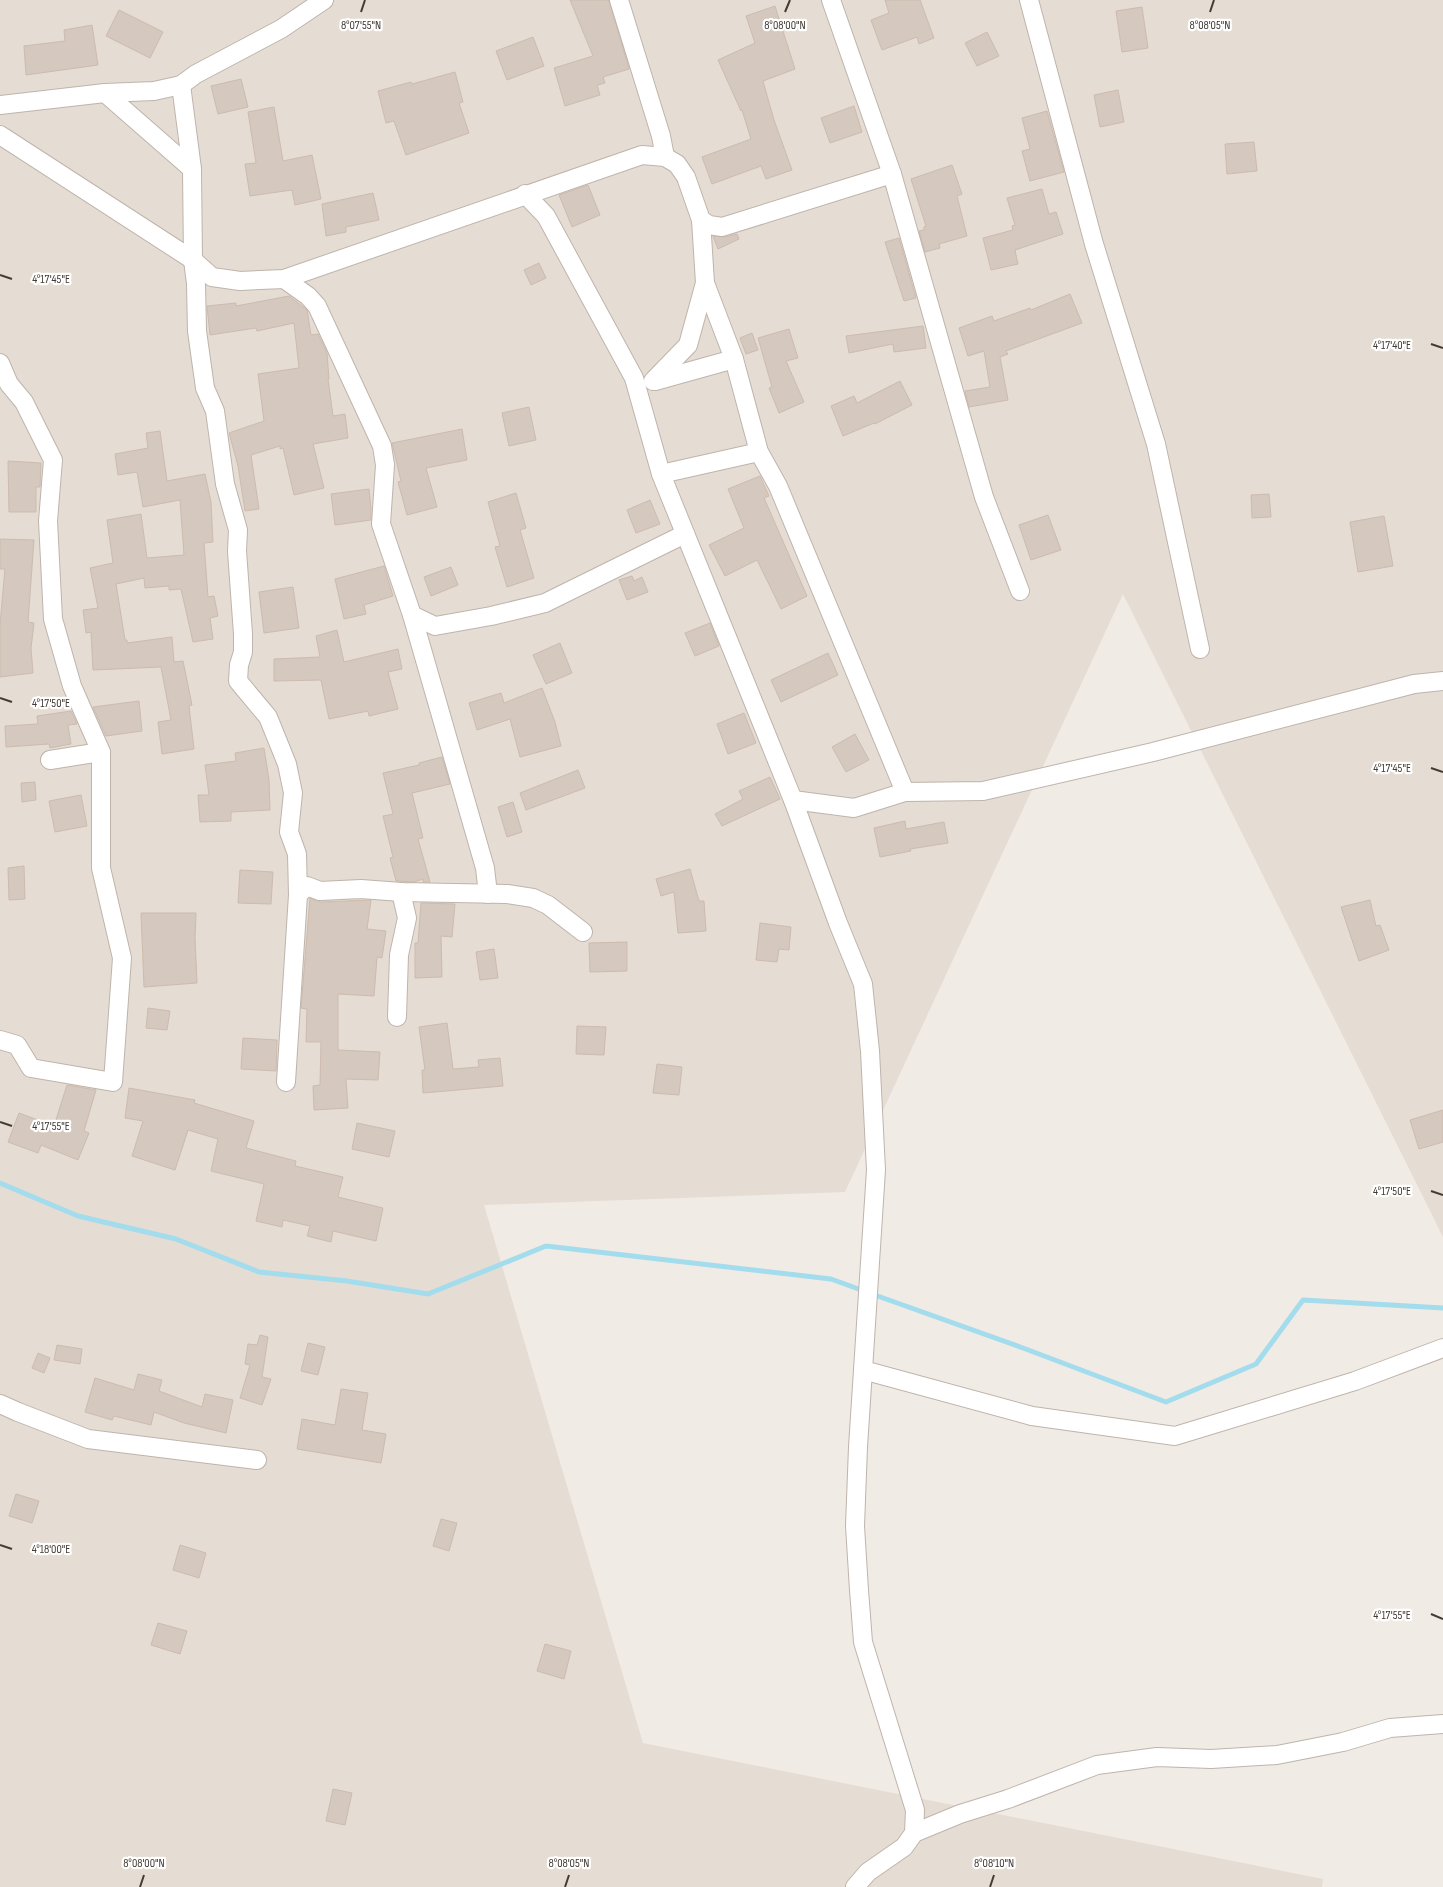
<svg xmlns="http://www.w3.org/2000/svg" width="1443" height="1887" font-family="'Sofia Sans Condensed',sans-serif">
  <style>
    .residential { fill: #e5dcd3 }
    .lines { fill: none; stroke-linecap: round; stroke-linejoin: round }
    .stream { stroke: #a3dcec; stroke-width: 5 }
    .building { fill: #d5c8be; stroke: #cdbbae }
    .minor-casing { stroke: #bfb4ab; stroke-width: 20 }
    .minor { stroke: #fff; stroke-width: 18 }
    .ticks { fill: none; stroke: #433b35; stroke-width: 2 }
    .ticks-label { font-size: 12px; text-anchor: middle; fill: #433b35; stroke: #fff; stroke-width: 4.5; stroke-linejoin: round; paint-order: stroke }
  </style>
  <rect width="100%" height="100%" fill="#f1ebe5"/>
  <path class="residential" d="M0,0H1443V1237L1123,594L845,1192L484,1205L643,1743L1323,1879L1322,1887H0Z"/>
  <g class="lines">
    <g class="stream">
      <path d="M0,1183L78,1216L176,1239L259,1272L347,1281L428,1294L546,1246L831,1279L864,1291"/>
      <path d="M872,1294L1023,1348L1166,1402L1256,1364L1303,1300L1443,1308"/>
    </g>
  </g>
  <g class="building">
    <path d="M570,0H609L629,69L603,77L605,83L597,85L600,95L565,106L554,68L593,56Z"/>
    <path d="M885,0H920L934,38L919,44L917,37L882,50L871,20L889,13Z"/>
    <path d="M775,6L795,69L763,81L774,120L792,170L766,179L761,166L712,184L702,157L751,139L742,110L741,111L718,60L755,43L746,16Z"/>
    <path d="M1142,7L1148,48L1122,52L1116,11Z"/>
    <path d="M119,10L163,32L150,58L106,36Z"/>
    <path d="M92,25L98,65L26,75L24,46L65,41L64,30Z"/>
    <path d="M987,32L999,56L977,66L965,43Z"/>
    <path d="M533,37L544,66L507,80L496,51Z"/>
    <path d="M455,72L463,102L459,103L469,133L406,155L394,121L386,123L378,91L411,82L412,84Z"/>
    <path d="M241,79L248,107L218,114L211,86Z"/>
    <path d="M1118,90L1124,122L1100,127L1094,95Z"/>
    <path d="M854,106L862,132L830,143L821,118Z"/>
    <path d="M274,107L283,161L312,155L321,199L295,205L292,190L250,196L245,164L256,163L248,112Z"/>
    <path d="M1047,111L1064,172L1030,181L1022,151L1030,149L1022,118Z"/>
    <path d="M1254,142L1257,171L1227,174L1225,144Z"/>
    <path d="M952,165L962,194L957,196L967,236L939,244L940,248L925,252L919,231L924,230V227L926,226L911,179Z"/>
    <path d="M588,185L600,215L572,227L559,195Z"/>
    <path d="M1042,189L1049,214L1056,212L1063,234L1015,250L1018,264L991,270L983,238L1013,230L1012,226L1015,225L1007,198Z"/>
    <path d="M373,193L379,220L346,227V232L326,236L322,204Z"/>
    <path d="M737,234L739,239L718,249L713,236L725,237Z"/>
    <path d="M899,238L916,298L904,301L885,242Z"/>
    <path d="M539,263L546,278L531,285L524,270Z"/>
    <path d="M1070,294L1082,323L1006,351L1008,354L1000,357L1008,400L969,407L965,391L990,387L984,351L968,356L959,328L992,316L994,321L1030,308L1031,310Z"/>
    <path d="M289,296L307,310L311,335L318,334L327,353L329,379H328L333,416L345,414L348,438L313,444L324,488L294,495L283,448L280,449V446L251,455L259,509L245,511L238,466L229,433L264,421L258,374L299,368L294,323L257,331L256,328L210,335L207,306L236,303V306Z"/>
    <path d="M923,326L926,348L894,352L893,344L849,353L846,336Z"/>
    <path d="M789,329L798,358L786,361L804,402L779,413L769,388L772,387L758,338Z"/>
    <path d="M752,333L758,350L746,354L740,338Z"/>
    <path d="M900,381L912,405L875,424L874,423L843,436L831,406L854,396L857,403Z"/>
    <path d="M529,407L536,440L509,446L502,413Z"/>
    <path d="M462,429L467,460L426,468L437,507L407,515L398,482L401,481L392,443Z"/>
    <path d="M160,431L167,481L205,474L211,502L213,542L204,543L208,597L214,596L218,616L210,618L213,639L193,642L181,589L169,590V586L145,588L144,578L116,584L125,640H127V643L172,637L174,662L183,661L192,705L189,706L194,749L162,754L158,722L171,720L161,667L93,670L91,632L86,633L83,610L98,608L90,568L113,563L107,520L141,514L147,558L184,555L180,500L143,507L137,472L118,475L115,454L148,448L146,433Z"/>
    <path d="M8,461L41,463L40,487H36V512H9Z"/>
    <path d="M760,476L769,496L764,498L807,596L781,609L757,560L725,576L709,545L744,528L728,489Z"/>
    <path d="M369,489L371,509V520L335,525L331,494Z"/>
    <path d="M516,493L526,528L520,530L534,578L507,587L495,547L500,546L488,502Z"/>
    <path d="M1269,494L1271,517L1252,518L1251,495Z"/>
    <path d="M650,500L660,524L636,533L627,510Z"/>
    <path d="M1048,515L1061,550L1031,560L1019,525Z"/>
    <path d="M1384,516L1393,566L1358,572L1350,522Z"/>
    <path d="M0,539L34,540L28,622L34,623L31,648L33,673L0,677V624L5,569H0Z"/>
    <path d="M384,566L393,596L364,605L366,614L344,619L335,579Z"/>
    <path d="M451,567L458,585L431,596L424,577Z"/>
    <path d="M632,576L634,581L642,577L648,592L627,600L619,580Z"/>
    <path d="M293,587L299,628L264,633L259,592Z"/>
    <path d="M710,623L719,646L695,656L685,633Z"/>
    <path d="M337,630L344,662L398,649L402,669L388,672L398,709L369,716L368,711L329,719L321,680L274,681V659L320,657L316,636Z"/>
    <path d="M560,643L572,673L546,684L533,655Z"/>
    <path d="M828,653L838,675L781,702L771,680Z"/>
    <path d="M542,688L555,722L561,746L520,757L510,719L477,730L469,703L501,693L504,703Z"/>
    <path d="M139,701L142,731L106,736L93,707Z"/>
    <path d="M71,711L77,724L68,725L71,744L50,748L49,744L6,747L5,726L38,724L37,716Z"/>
    <path d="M744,713L756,743L728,754L717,724Z"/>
    <path d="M855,734L869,760L846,772L832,747Z"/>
    <path d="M264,748L269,780L270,810L231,812V821L200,822L198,795H209L205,765L236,761L235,753Z"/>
    <path d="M442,757L450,784L412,793L423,838L418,839L430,882H423V879L414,882L396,881L390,858L393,857L383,816L393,814L383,773L419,765V763Z"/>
    <path d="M578,770L585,788L526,810L520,793Z"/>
    <path d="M770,777L780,799L722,826L715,814L743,799L739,791Z"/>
    <path d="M35,782L36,800L22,802L21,783Z"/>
    <path d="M81,795L87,826L55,832L49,801Z"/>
    <path d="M513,802L522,832L507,837L498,807Z"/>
    <path d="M905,821L906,829L944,822L948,843L910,849L911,851L880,857L874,828Z"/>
    <path d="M24,866L25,899L9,900L8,868Z"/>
    <path d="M690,869L699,901H704L706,931L678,933L674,892L661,896L656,879Z"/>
    <path d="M240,870L273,872L271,904L238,903Z"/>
    <path d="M310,898L321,902L371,900L367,929L386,931L382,958L377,957L374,996L338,994V1050L380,1052L378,1080L346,1079L348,1108L314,1110L313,1086L320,1085L321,1042H306L307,1009L301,1008Z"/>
    <path d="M1370,900L1376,926L1380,925L1389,950L1359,961L1341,907Z"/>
    <path d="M421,903L455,904L452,937L441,936L442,977L415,978V943H418Z"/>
    <path d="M141,913H196L195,938L197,983L144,987Z"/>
    <path d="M760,923L791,927L789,950L779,949L777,962L756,960Z"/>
    <path d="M627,942V971L590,972L589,943Z"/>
    <path d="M494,949L498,978L480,980L476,952Z"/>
    <path d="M148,1008L170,1011L167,1030L146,1028Z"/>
    <path d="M447,1023L453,1069L479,1067L478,1060L500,1058L503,1086L423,1093L422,1070H425L419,1027Z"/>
    <path d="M577,1026L606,1027L604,1055L576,1054Z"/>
    <path d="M243,1038L277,1040L276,1071L241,1069Z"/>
    <path d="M657,1064L682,1067L679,1095L653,1093Z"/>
    <path d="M67,1085L96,1090L84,1131L89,1133L78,1160L41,1145L38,1153L8,1142L19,1113L54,1126Z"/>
    <path d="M129,1088L195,1100L194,1103L254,1121L246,1148L296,1161L295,1166L343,1177L338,1197L383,1208L376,1241L333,1231L331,1242L307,1236L310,1226L283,1220L282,1227L256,1221L264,1184L211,1171L218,1139L188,1130L175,1170L132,1156L143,1121L125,1118Z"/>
    <path d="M1443,1110V1142L1419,1149L1410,1120Z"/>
    <path d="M357,1123L395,1131L389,1157L352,1149Z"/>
    <path d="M260,1335L268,1337L262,1377L271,1379L262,1405L240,1398L250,1365L245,1364L248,1344L257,1345Z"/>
    <path d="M308,1343L325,1347L318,1375L301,1371Z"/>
    <path d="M57,1345L82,1349L80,1364L54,1360Z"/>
    <path d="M38,1353L50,1358L44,1373L32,1368Z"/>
    <path d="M138,1374L162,1380L159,1391L202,1407L205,1394L233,1400L226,1433L184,1423L154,1412L151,1425L114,1416L112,1420L85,1412L95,1378L134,1390Z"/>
    <path d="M341,1389L368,1393L362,1430L386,1434L381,1463L297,1449L302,1419L335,1425Z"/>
    <path d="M16,1494L39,1501L32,1523L9,1516Z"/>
    <path d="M441,1519L457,1523L449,1551L433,1546Z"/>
    <path d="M180,1545L206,1553L199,1578L173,1570Z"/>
    <path d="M158,1623L187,1631L180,1654L151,1645Z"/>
    <path d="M545,1644L571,1651L564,1679L537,1671Z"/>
    <path d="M333,1789L352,1793L345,1825L326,1821Z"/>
  </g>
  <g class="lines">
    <defs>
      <g id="minor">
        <path d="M619,0L661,136L665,157"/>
        <path d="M831,0L892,174L984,497L1020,591"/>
        <path d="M1029,0L1094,244L1156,444L1200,649"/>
        <path d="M181,85L192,169"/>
        <path d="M105,93L192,169L193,260L196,284L197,331L205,388L215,411L225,484L238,530L237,551L243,634V652L239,665L238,681L268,717L287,764L293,793L289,832L297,854L298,895L307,886L320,891L361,889L401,892L507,894L533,898L548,905L583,932"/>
        <path d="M0,105L105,93L154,91L181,85L196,74L281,29L324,0"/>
        <path d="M0,135L193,260L212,277L240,281L284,279L642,155L665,157L677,164L686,177L701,220L709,225L722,227L892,174"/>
        <path d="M525,194L546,216L634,378L661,474L793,800L838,923L863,984L870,1051L876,1170L858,1447L855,1526L859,1590L863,1642L915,1810L914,1833"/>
        <path d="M701,220L705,283L734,359L759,452L778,486L905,792"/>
        <path d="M284,279L308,296L317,306L382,446L385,465L381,524L412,615L435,626L491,616L545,603L685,534"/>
        <path d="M0,363L9,384L24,402L53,460L48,521L53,619L72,686L101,752V868L122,958L113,1082L31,1068L17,1045L0,1040"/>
        <path d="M653,381L688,345L705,283"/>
        <path d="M655,381L734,359"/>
        <path d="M661,474L759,452"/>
        <path d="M412,615L485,868L488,894"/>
        <path d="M50,760L101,752"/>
        <path d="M793,800L854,808L905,792L983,791L1153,752L1414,684L1443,681"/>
        <path d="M397,1017L399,955L407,918L401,892"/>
        <path d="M286,1082L298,895"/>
        <path d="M863,1370L1032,1416L1175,1436L1355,1381L1443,1348"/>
        <path d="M0,1404L18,1412L88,1439L257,1460"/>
        <path d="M855,1887L868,1872L904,1847L914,1833L960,1814L1008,1799L1097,1765L1157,1757L1211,1759L1277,1755L1343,1742L1390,1728L1443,1724"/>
      </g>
    </defs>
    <use href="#minor" class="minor-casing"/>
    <use href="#minor" class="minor"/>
  </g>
  <path class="ticks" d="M361,12L365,0M785,12L790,0M1210,12L1214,0M0,275L12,279M1431,344L1443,348M0,698L12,702M1431,768L1443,772M0,1122L12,1126M1431,1191L1443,1195M0,1545L12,1549M1431,1614L1443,1619M140,1887L144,1875M565,1887L569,1875M990,1887L994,1875"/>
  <g class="ticks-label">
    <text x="361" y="29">8°07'55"N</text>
    <text x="785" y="29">8°08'00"N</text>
    <text x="1210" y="29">8°08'05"N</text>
    <text x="51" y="283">4°17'45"E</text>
    <text x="1392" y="349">4°17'40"E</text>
    <text x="51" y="707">4°17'50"E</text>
    <text x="1392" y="772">4°17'45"E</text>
    <text x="51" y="1130">4°17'55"E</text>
    <text x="1392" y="1195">4°17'50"E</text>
    <text x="51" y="1553">4°18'00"E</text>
    <text x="1392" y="1619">4°17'55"E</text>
    <text x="144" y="1867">8°08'00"N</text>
    <text x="569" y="1867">8°08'05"N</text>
    <text x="994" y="1867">8°08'10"N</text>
  </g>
</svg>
